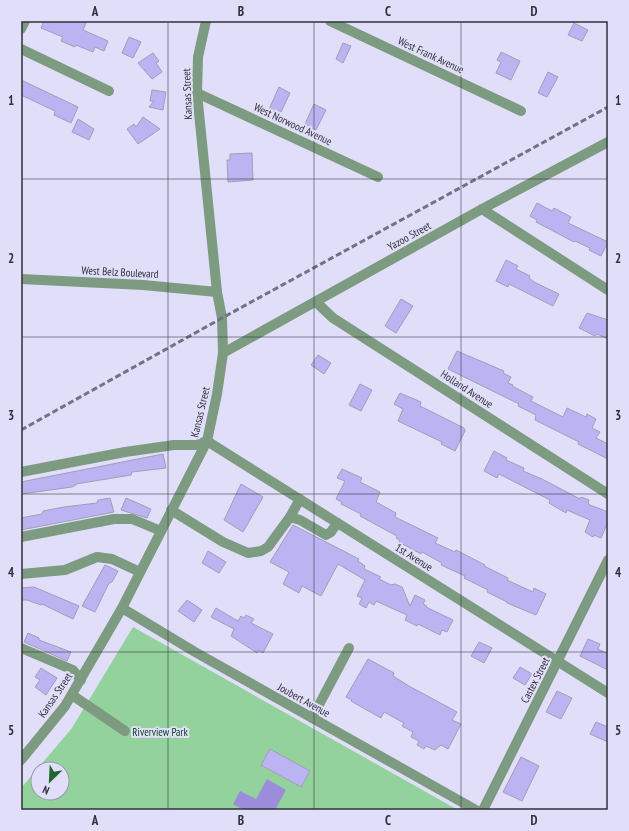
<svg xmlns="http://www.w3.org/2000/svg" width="629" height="831" font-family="'PT Sans Narrow',sans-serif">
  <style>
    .green { fill: #93d29d; fill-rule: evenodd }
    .water { fill: #9b8ddb }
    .building { fill: #bcb3f3; stroke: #a19eb7 }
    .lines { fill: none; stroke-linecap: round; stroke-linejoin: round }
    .minor { stroke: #7d9b81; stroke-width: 10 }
    .rail { stroke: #737182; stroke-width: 3; stroke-dasharray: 6 3; stroke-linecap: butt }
    .grid { fill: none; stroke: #31303a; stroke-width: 1; stroke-opacity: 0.55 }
    .labels { text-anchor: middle; stroke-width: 4; stroke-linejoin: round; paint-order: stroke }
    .street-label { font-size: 11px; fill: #31303a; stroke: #e1def9 }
    .park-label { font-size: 11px; fill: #063f19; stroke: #e1def9 }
    .neatline { fill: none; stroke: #31303a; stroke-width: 1.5 }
    .grid-label { font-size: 13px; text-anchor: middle; font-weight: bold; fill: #31303a }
  </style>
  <rect width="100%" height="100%" fill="#e1def9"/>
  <path class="green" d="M133,627L458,810H21V788L72,728ZM38,769H62V793H38Z"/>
  <path class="water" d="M267,779L286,790L275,810H243L233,804L240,791L256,799Z"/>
  <g class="building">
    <path d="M44,21H81L86,23L83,30L108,41L104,51L95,47L93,52L76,45L75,47L61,41L63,37L41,28Z"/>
    <path d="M574,23L588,30L582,41L568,35Z"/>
    <path d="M129,37L141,42L133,58L122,53Z"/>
    <path d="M343,43L351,46L343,63L336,59Z"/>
    <path d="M501,52L520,61L511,80L496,73L501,62L497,60Z"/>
    <path d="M153,53L159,61L156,63L162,72L152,79L138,63Z"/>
    <path d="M548,72L558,77L547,97L538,93Z"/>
    <path d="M21,80L78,107L71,123L54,115L55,111L21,95Z"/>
    <path d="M279,87L290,93L281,112L279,111L278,114L270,110V107Z"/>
    <path d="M152,90L166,92L163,110L149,107L154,101H150Z"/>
    <path d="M314,104L326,110L316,130L305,124Z"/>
    <path d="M143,117L160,129L138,144L127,129L134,124L136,127Z"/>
    <path d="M78,119L94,129L89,140L72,132Z"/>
    <path d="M252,153L253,180L228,182L227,160H230V154Z"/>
    <path d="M537,203L552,211L554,208L571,217L568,223L608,242L601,256L589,250L590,248L575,241L574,242L536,222L537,220L530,216Z"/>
    <path d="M506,260L518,266L516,269L530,276L529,278L534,282L559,294L553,306L509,284L508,287L496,281Z"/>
    <path d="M401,299L413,306L396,333L385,326Z"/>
    <path d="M587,313L608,320V339L597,334L595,336L579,328Z"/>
    <path d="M457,351L504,371L503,373L511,377L508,383L513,385L512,386L533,397L531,401L563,417L567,408L586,417L587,414L596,419L592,428L600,432L596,438L608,444V459L578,444L579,442L535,420L536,415L518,406L519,404L448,369Z"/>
    <path d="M318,355L331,363L324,374L311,365Z"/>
    <path d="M360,384L372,390L361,411L349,405Z"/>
    <path d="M400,393L421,402L420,406L464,428L465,431L455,451L441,444L442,442L398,421L403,409L394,404Z"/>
    <path d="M494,451L507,458L506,460L524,468L523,471L542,479L580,499L581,497L589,500L588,503L590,505L608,512V522L601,538L594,535L593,537L585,532L590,520L567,510L566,513L549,503L550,500L499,474L497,478L484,471Z"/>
    <path d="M163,454L166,468L132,472L131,475L76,484V485L72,487L21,494V482Z"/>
    <path d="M342,469L362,478L360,482L380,492L376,502L396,513L395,517L438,538L435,543L455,552L456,550L485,565L484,566L508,578L507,580L533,592L534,588L546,594L536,615L507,603V602L487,592L488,590L464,578L465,576L441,565L442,563L422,552L421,554L399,542L400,540L396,538L397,536L360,516L361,514L341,504L342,502L336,499L345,481L337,478Z"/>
    <path d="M241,484L263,497L243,532L224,520Z"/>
    <path d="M110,498L114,512L21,530V518L42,514L43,511L64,507L97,503L98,500Z"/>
    <path d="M126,498L151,509L147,518L121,510Z"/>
    <path d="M293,525L359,559L358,561L365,566L364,569L381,577L379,579L391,585L395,584L402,587L410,606L415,595L425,600L423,604L427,606L426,607L453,620L447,632L442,630L440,635L418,624L417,626L405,620L407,615L376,601L374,605L369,602L366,608L359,604L362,598L357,596L365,580L338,564L321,596L302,586L299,593L283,584L289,572L270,562Z"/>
    <path d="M208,551L226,562L219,573L202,563Z"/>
    <path d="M105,565L118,571L112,582L109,583L95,612L82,606Z"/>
    <path d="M34,587L79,606L73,619L42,604L41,605L27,600H21V588Z"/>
    <path d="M187,600L202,610L194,622L178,611Z"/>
    <path d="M216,608L238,621L241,616L244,618L246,615L254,619L251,623L273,634L263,653L259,650L257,653L231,636L234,629L211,617Z"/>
    <path d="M28,633L39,638V640L71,652L67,661L24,642Z"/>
    <path d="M588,639L600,644L598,649L608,654V670L580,656Z"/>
    <path d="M479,642L492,648L484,663L471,656Z"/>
    <path d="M368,659L394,673L393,676L409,686L457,712L452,720L461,724L448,749L441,745L435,750L426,746L424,749L417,745L419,741L411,737L413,732L402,726L404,723L384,712L381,718L351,701L352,700L346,697Z"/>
    <path d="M520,667L532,674L525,685L513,678Z"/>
    <path d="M41,668L57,678L46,695L35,687L40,680L35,677Z"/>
    <path d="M557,691L572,698L561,719L546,712Z"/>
    <path d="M596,722L608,727V742L590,734Z"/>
    <path d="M270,749L310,771L301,787L261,765Z"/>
    <path d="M521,757L539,766L522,801L503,792Z"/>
  </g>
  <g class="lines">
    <g class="minor">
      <path d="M330,21L521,111"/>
      <path d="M21,29L25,21"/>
      <path d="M21,49L109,91"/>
      <path d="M197,93L378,177"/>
      <path d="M482,209L608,290"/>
      <path d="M21,279L143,285L217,292"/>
      <path d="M316,302L333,318L608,494"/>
      <path d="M223,353L482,209L608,142"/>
      <path d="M207,441L608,693"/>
      <path d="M21,472L125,452L174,445H197L207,441"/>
      <path d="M171,510L223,542L248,553L261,551L268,547L290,517L300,520L326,535L331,532L337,523"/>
      <path d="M290,517L300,499"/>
      <path d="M21,537L114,519H132L161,531"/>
      <path d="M21,574L65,570L97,557L112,559L140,572"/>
      <path d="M122,608L195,652L476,810"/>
      <path d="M21,648L73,670L81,680"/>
      <path d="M72,695L125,731"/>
      <path d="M312,718L349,648"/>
      <path d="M21,760L65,706L122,608L207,441L217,394L223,353L222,318L217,292L197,93L198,57L206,21"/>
      <path d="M483,810L608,560"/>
    </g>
    <path class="rail" d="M21,430L222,318L608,107"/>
  </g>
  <path class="grid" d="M168,21V810M314,21V810M461,21V810M21,179H608M21,337H608M21,494H608M21,652H608"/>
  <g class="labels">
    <g class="street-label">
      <text transform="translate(431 55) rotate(25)" y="4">West Frank Avenue</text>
      <text transform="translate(187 94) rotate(-92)" y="4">Kansas Street</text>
      <text transform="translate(293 124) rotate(25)" y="4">West Norwood Avenue</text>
      <text transform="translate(409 236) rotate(-29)" y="4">Yazoo Street</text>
      <text transform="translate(120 272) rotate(3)" y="4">West Belz Boulevard</text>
      <text transform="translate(467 389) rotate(33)" y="4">Holland Avenue</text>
      <text transform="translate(200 412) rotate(-77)" y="4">Kansas Street</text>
      <text transform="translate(414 557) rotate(32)" y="4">1st Avenue</text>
      <text transform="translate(535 680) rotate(-63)" y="4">Castex Street</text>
      <text transform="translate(55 695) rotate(-56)" y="4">Kansas Street</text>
      <text transform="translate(304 700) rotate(29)" y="4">Joubert Avenue</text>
    </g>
    <g class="park-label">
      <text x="160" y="736">Riverview Park</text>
    </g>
  </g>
  <rect width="629" height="831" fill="none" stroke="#e1def9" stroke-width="44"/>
  <g transform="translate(50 781) rotate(204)"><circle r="19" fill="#e1def9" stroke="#9b98ad"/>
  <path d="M0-3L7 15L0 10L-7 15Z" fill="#206633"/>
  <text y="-6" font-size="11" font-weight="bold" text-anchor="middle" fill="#31303a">N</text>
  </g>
  <rect x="22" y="22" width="585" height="787" class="neatline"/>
  <g class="grid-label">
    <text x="95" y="16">A</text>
    <text x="241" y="16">B</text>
    <text x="388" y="16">C</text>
    <text x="534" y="16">D</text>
    <text x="11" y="105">1</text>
    <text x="618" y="105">1</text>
    <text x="11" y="263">2</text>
    <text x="618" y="263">2</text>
    <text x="11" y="420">3</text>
    <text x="618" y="420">3</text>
    <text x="11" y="577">4</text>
    <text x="618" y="577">4</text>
    <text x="11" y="735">5</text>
    <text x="618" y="735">5</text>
    <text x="95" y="825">A</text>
    <text x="241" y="825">B</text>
    <text x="388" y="825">C</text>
    <text x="534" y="825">D</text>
  </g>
</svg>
